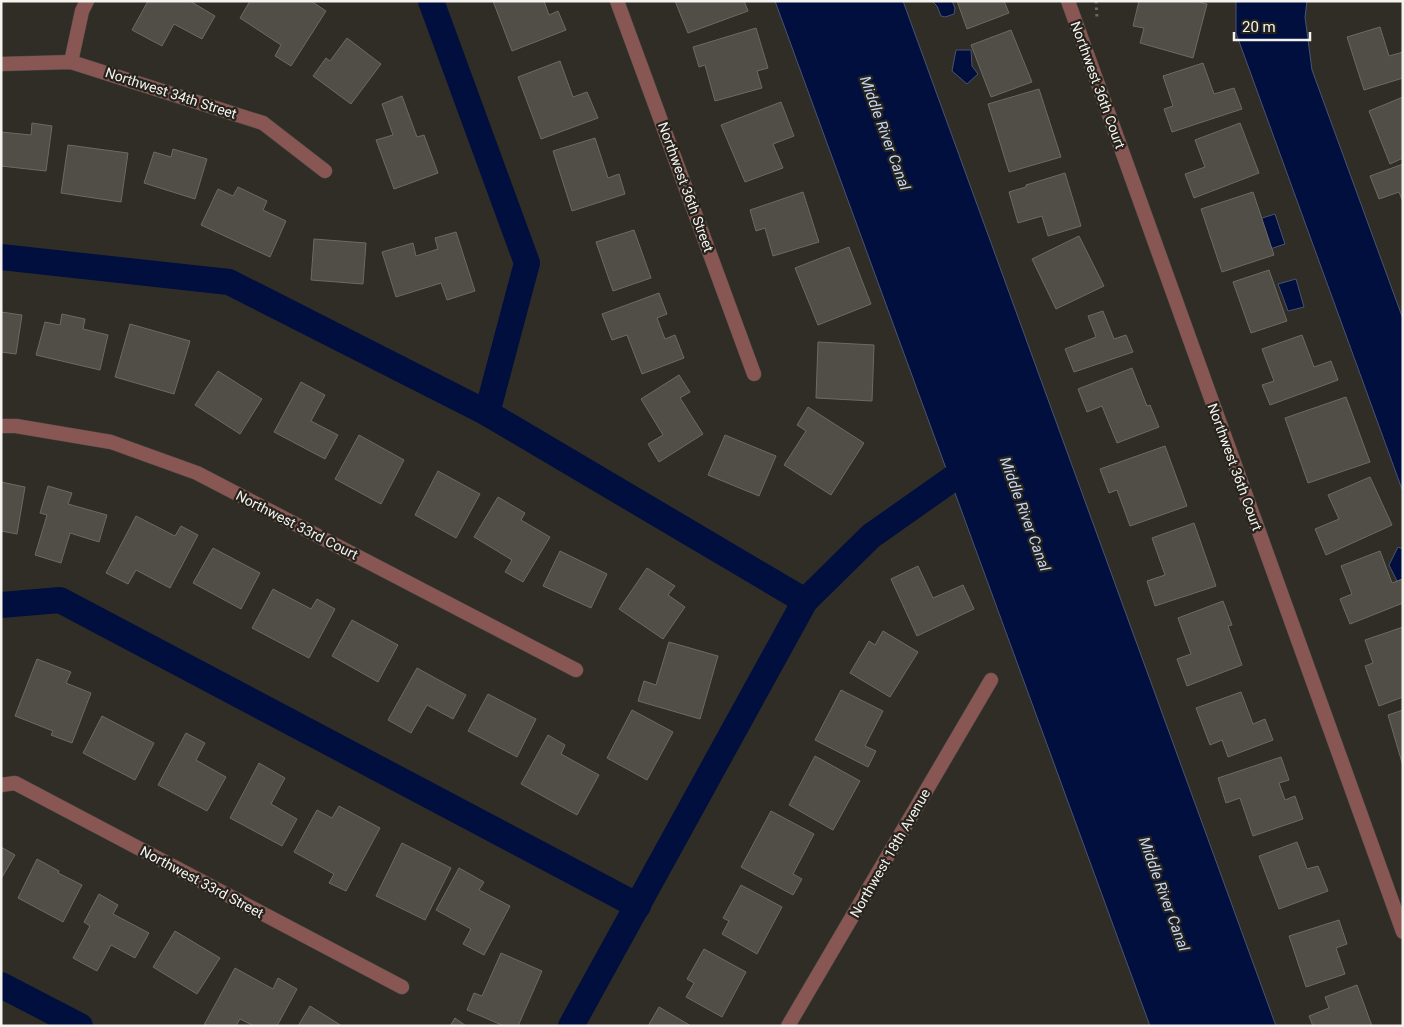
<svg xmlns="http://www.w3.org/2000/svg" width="1404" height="1027" font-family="Roboto,sans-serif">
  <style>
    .water { fill: #000f3d; stroke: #4a5372 }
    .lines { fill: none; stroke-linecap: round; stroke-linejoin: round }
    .canal { stroke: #000f3d; stroke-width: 26 }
    .building { fill: #514d47; stroke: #6d6a63 }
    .minor-casing { stroke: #4c4943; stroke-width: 15 }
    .path { stroke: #6b6963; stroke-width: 3; stroke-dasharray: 2.5 4; stroke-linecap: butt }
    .minor { stroke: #895753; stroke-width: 14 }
    .labels { text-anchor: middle; stroke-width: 4.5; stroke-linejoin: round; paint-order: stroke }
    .street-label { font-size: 14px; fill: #f5f3ef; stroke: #26231d }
    .water-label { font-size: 15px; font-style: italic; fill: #c5d7f7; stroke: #26231d }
  </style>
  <rect width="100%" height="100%" fill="#302d27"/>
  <g class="water">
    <path d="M775,1H903L1276,1026H1150Z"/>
    <path d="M932,1H952L955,8L954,14L945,17L941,16L937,6Z"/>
    <path d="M1236,1H1307L1305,17L1312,70L1403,319V492L1236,33Z"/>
    <path d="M956,50H971L972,66L978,74L967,84L952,71Z"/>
    <path d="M1275,214L1285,244L1270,249L1259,219Z"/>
    <path d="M1296,279L1304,307L1288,311L1278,284Z"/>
    <path d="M1398,547L1403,549V579L1397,581L1389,565Z"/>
  </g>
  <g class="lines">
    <g class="canal">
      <path d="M431,1L527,263L487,413L805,601L871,536L979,460"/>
      <path d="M1,257L229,282L487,413"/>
      <path d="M1,605L60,600L638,906"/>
      <path d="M1,985L80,1026"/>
      <path d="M571,1026L805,601"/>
    </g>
  </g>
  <g class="building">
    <path d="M148,1H190L215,16L202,39L174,24L162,46L132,30Z"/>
    <path d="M250,1H311L326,11L291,66L275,56L281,45L240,18Z"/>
    <path d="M493,1H544L549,15L558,11L566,30L512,51Z"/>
    <path d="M675,1H744L748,11L688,33Z"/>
    <path d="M957,1H1004L1009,13L967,29Z"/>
    <path d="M1139,1H1196L1207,4L1193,58L1140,43L1144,28L1133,26Z"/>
    <path d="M1380,27L1389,56L1403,52V78L1364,90L1347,37Z"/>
    <path d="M756,28L768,68L757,71L762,88L715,101L705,65L699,67L693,47Z"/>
    <path d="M1011,30L1032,82L991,97L971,45Z"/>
    <path d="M347,38L381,64L351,104L313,76L326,58L330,61Z"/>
    <path d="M560,61L573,97L587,92L598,118L541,139L518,77Z"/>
    <path d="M1203,63L1214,94L1234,88L1242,109L1172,132L1164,109L1173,106L1163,76Z"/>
    <path d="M1039,89L1061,157L1009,172L988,104Z"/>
    <path d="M402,96L417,137L424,135L438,173L394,189L376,140L393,135L382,104Z"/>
    <path d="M1403,97V158L1390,164L1369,111Z"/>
    <path d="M781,102L794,136L773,144L783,168L745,182L721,125Z"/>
    <path d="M32,123L52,126L46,171L1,166V132L31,135Z"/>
    <path d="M1240,123L1259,173L1194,198L1185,174L1205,167L1195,140Z"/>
    <path d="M595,138L608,178L619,174L625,194L572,211L553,151Z"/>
    <path d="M68,145L128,153L121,202L61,193Z"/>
    <path d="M173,149L207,159L195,199L144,183L154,152L171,157Z"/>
    <path d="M1403,164V202L1399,192L1379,199L1370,176Z"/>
    <path d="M1065,173L1081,226L1048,236L1042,216L1018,223L1009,192L1026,187V185Z"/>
    <path d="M238,187L267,201L263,210L286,221L270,257L201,225L218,189L233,196Z"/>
    <path d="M803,192L819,242L773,256L765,228L756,231L750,210Z"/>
    <path d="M1253,192L1274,255L1222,272L1201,209Z"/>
    <path d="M634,230L651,278L613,291L596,242Z"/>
    <path d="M456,232L475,291L447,300L441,283L396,297L382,252L413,243L416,256L438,249L435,238Z"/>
    <path d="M1079,236L1104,286L1056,309L1032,259Z"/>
    <path d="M314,239L366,243L363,284L311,280Z"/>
    <path d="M849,247L871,304L818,325L795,268Z"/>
    <path d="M1269,270L1287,321L1251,333L1233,282Z"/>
    <path d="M659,293L667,314L657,318L665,339L675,335L684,358L642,374L627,335L612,340L602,314Z"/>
    <path d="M1103,311L1114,339L1126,335L1133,352L1074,372L1065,349L1096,337L1088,316Z"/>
    <path d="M1,312L22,315L16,354L1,352Z"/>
    <path d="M62,314L85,319L83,329L108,335L100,370L36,355L45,322L60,325Z"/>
    <path d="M130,324L190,341L174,394L115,377Z"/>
    <path d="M1302,335L1314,367L1331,361L1338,380L1270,405L1262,385L1274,381L1262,349Z"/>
    <path d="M818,342L874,345L872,401L816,398Z"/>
    <path d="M1132,368L1147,406L1150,405L1159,427L1117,443L1102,406L1087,412L1078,389Z"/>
    <path d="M218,371L262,399L240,434L195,405Z"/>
    <path d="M679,375L690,392L680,398L703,434L659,462L648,444L663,435L641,399Z"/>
    <path d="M301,382L325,395L311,421L338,435L325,459L274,432Z"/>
    <path d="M1346,397L1370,462L1308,483L1285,418Z"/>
    <path d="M808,407L864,443L831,495L784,465L806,431L797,425Z"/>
    <path d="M359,435L404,460L381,504L335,479Z"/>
    <path d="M725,435L776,456L759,496L708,475Z"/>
    <path d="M1165,446L1187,506L1130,526L1117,490L1109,493L1100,469Z"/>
    <path d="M438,471L480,494L456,538L415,515Z"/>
    <path d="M1370,477L1392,525L1326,555L1315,529L1339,519L1328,495Z"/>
    <path d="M1,482L25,487L17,534L1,531Z"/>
    <path d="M48,486L72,493L68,504L107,515L99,542L70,533L61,563L35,555L47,515L40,513Z"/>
    <path d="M498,497L525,513L521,520L550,537L523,582L505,572L512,560L474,537Z"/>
    <path d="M136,516L175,536L181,526L198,535L170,588L136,570L128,584L106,573Z"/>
    <path d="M1194,523L1216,586L1155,606L1147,581L1165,575L1152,538Z"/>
    <path d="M213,548L260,573L241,609L193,583Z"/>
    <path d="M560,551L607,574L591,608L543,586Z"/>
    <path d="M1380,551L1392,583L1403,579V603L1350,624L1340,599L1352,594L1341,566Z"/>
    <path d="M918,566L933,598L963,585L974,609L917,636L891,579Z"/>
    <path d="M647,568L675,586L668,595L685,607L663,639L619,609Z"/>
    <path d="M273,589L311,609L317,599L335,609L309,658L252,628Z"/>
    <path d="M1223,601L1232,625L1228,626L1242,665L1187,686L1177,659L1191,654L1178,618Z"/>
    <path d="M352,620L398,645L378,682L332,656Z"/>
    <path d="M1403,627V697L1379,706L1365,666L1373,663L1365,640Z"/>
    <path d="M883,631L918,652L890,697L850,673L869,641L875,645Z"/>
    <path d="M669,642L718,656L700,719L638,701L644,681L656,685Z"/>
    <path d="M37,659L71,672L66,683L91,693L72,743L51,735L53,731L15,716Z"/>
    <path d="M417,668L466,695L453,719L427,705L411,733L388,720Z"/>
    <path d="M841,690L883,711L865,746L876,751L868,767L815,740Z"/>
    <path d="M1241,692L1253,724L1265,719L1273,740L1228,757L1222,740L1210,745L1196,708Z"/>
    <path d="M488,694L536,719L517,757L468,731Z"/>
    <path d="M632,710L673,732L647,780L607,758Z"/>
    <path d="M1403,710V766L1388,715Z"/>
    <path d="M102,716L154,743L135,780L83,753Z"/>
    <path d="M186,733L205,743L196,760L226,777L207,811L158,785Z"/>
    <path d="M548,735L565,745L561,754L599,775L577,815L521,784Z"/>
    <path d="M815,756L860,781L833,830L789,805Z"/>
    <path d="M1281,757L1289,780L1279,783L1285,800L1295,796L1303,819L1253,836L1240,798L1226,803L1218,778Z"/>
    <path d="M259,763L285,778L271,804L297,819L282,846L230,818Z"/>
    <path d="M339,806L380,828L346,891L329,883L334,874L294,852L317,810L332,818Z"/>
    <path d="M771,811L814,834L793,874L802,879L793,895L741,867Z"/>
    <path d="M1297,842L1307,869L1318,866L1328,891L1279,909L1259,856Z"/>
    <path d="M402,843L451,868L425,920L376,896Z"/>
    <path d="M1,847L15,855L1,879Z"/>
    <path d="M37,859L59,871L58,873L82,885L63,922L18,898Z"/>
    <path d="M459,868L484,882L479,890L510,906L484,955L463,944L471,929L436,910Z"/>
    <path d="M741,885L782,907L757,954L722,934L729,921L723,918Z"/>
    <path d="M99,894L118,905L113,914L149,933L135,958L111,945L97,971L73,958L90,926L84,922Z"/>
    <path d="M1339,920L1347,944L1336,948L1345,974L1306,987L1289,936Z"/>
    <path d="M175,931L220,958L197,994L153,967Z"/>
    <path d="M704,949L746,972L722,1017L686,997L694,983L687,979Z"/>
    <path d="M501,953L542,971L518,1026H504L467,1010L474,993L482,996Z"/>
    <path d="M235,968L273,989L278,978L297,989L277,1026H254L240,1019L236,1026L204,1025Z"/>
    <path d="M1357,985L1372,1026H1313L1309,1016L1329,1008L1325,997Z"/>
    <path d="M310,1006L342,1026H298Z"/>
    <path d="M659,1007L691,1026H648Z"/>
    <path d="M455,1018L466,1026H450Z"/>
  </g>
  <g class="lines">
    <defs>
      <g id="minor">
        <path d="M617,1L754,374"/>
        <path d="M1068,1L1403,932"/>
        <path d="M71,62L82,11L87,1"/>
        <path d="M1,64L71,62L263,123L325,171"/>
        <path d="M1,426H16L111,442L197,473L576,670"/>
        <path d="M1,785L15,783L402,987"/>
        <path d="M788,1026L991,680"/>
      </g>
    </defs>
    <use href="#minor" class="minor-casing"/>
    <path class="path" d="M1096,1L1097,18"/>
    <use href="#minor" class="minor"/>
  </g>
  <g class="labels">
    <g class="street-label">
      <text transform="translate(1098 85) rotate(70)" y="5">Northwest 36th Court</text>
      <text transform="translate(171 93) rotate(18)" y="5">Northwest 34th Street</text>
      <text transform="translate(686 187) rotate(70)" y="5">Northwest 36th Street</text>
      <text transform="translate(1235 467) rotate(70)" y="5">Northwest 36th Court</text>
      <text transform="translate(297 525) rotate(27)" y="5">Northwest 33rd Court</text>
      <text transform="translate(890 853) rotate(-60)" y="5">Northwest 18th Avenue</text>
      <text transform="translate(202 882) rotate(28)" y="5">Northwest 33rd Street</text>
    </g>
    <g class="water-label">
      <text transform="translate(885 133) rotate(70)" y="5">Middle River Canal</text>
      <text transform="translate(1025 514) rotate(70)" y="5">Middle River Canal</text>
      <text transform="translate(1164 894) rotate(70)" y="5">Middle River Canal</text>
    </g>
  </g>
  <rect width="1404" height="1027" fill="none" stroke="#f5f3ef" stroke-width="5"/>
  <path d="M1234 32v8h76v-8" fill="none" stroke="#f5f3ef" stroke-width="2.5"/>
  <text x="1242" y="32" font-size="15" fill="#f5f3ef" stroke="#26231d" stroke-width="4" paint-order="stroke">20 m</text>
</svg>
